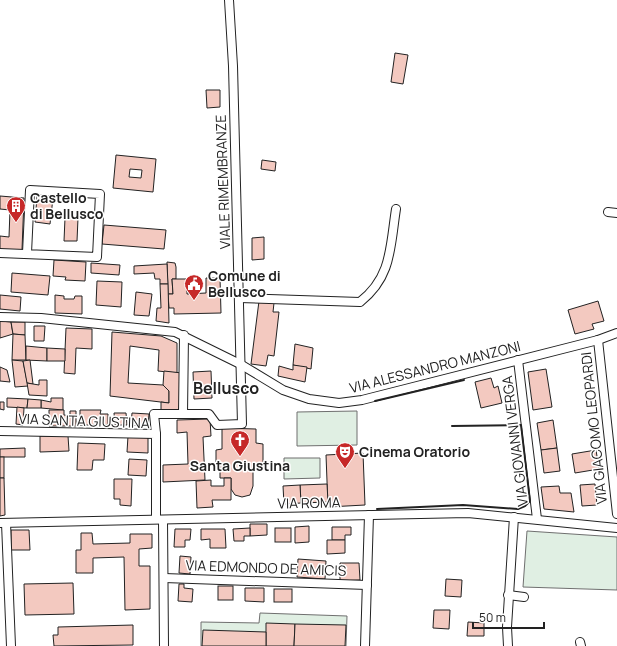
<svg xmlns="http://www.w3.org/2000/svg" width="617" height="646" font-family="Manrope,sans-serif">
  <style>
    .green { fill: #e0efe3; stroke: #6f6f6f }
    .building { fill: #f3c9c0; stroke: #222; fill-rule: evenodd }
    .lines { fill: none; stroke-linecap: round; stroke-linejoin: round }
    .street-casing { stroke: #222; stroke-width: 10 }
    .street { stroke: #fff; stroke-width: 8 }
    .wall { stroke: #222; stroke-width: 2 }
    .labels { text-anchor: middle; stroke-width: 3; stroke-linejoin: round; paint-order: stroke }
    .street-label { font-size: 14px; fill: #222; stroke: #fff }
    .poi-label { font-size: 14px; font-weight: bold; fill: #222; stroke: #fff; text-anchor: start }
    .quarter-label { font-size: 16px; font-weight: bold; fill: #222; stroke: #fff }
  </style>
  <rect width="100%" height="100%" fill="#fff"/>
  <g class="green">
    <path d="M357,411V445L297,446V412Z"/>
    <path d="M284,458H320V478L284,479Z"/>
    <path d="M527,531L617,537V590L523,587Z"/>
    <path d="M260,613L347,616L346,646H201V622L259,623Z"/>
  </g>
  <g class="building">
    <path d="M395,53L408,55L403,84L391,82Z"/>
    <path d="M206,90H220V107L207,108Z"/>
    <path d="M116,155L156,159L153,192L113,188ZM130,169L142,170L141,178L129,177Z"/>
    <path d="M262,160L276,162L275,171L261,169Z"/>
    <path d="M0,196L24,198L22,250H0V236L9,237L10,210L0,209Z"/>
    <path d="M37,196L53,198L50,224L35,222Z"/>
    <path d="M65,218H78L77,241H64Z"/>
    <path d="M104,225L166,230L164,249L102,244Z"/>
    <path d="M264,237V259L252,260V238Z"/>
    <path d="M54,260L86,262L85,281L65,280L66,277L53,276Z"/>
    <path d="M167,262L175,263L176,267V279H172L173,294H168Z"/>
    <path d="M91,263L120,265L119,275L91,273Z"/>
    <path d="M167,264L168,284H160V279H155L154,273L134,274V266Z"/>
    <path d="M12,273L50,276L48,295L11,292Z"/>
    <path d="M206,278H220L221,313L174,314V308H169L168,294H173L172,279H187V294L206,293Z"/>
    <path d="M97,281L122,282L121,307L96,305Z"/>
    <path d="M160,284H168L169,323L156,321L157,308H161Z"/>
    <path d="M136,292L152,294L149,316L134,315Z"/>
    <path d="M0,295L21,297L20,311L0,309Z"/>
    <path d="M55,295L64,296V299H74L75,296H82V314L55,313Z"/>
    <path d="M259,301L274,303L273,312H279L274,356L268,355L266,366L251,364Z"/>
    <path d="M598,301L604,321L592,324L594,329L575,334L568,310Z"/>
    <path d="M0,321L11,322L13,334L0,338Z"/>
    <path d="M11,322H25V335L13,334Z"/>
    <path d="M34,326H45L44,341H34Z"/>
    <path d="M66,328L92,329V349L76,348L75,374L64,373Z"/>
    <path d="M112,332L161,336L177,343V373L158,371L159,350L130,346L128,383L163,385L169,391V403L110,396Z"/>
    <path d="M13,334L25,335L26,360H12Z"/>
    <path d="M295,344L313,348L311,369L293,365Z"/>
    <path d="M26,346L47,348V361L26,360Z"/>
    <path d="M47,348L65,349V361H47Z"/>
    <path d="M12,360L23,361L28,386L15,387Z"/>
    <path d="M30,360L33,384L27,383L23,361Z"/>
    <path d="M293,365L307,367L305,382L278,376L279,366L293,370Z"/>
    <path d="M0,367L7,370L10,382L0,381Z"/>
    <path d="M546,369L552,407L533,410L528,372Z"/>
    <path d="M164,371L182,373L179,411L161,410V402L169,403V391L163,385Z"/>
    <path d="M211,371L212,398L194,399L193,372Z"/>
    <path d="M491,378L494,388L498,386L502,403L481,408L475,382Z"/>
    <path d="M39,380H47V396L29,395L27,383L39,385Z"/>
    <path d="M7,398L28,399L27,408L7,407Z"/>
    <path d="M51,398H63V410L41,408V400L51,402Z"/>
    <path d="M28,399L41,400V408H27Z"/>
    <path d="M0,402H4V410L0,409Z"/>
    <path d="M17,407L24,408L23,425L16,424Z"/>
    <path d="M49,410H64V415L70,416V411H76V426H49Z"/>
    <path d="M80,410H101L100,414H108V425H80Z"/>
    <path d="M114,413H126L127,425H115Z"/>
    <path d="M132,413L149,414L148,426L131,425Z"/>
    <path d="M210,419L211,436L203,437L205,480L163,482V465L188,464L187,432L177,433V420Z"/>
    <path d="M553,420L557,448L541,450L537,423Z"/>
    <path d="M222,428L256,429V443L263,444V467H253V486L250,495L242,497L235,495L231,489V478H220V465H216V450L222,449Z"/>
    <path d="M40,436H68L69,451L40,452Z"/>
    <path d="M128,436L148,437V453L127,452Z"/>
    <path d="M78,443L105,444L104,460H93L92,470H77Z"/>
    <path d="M25,448V457H0V449Z"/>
    <path d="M557,448L560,471L544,473L541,450Z"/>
    <path d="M596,450L599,469L575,473L572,454Z"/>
    <path d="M363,453L365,505L328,507L326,455Z"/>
    <rect x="0" y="457" width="4" height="21"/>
    <path d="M129,459L147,460L146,476L128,475Z"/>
    <path d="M0,478H4L5,515L0,516Z"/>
    <path d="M224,478H231V500H212L213,507L197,508L196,481L211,480V486H224Z"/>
    <path d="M114,479H132L131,506L120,505V499H114Z"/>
    <path d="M327,484L328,502L301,503L300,485Z"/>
    <path d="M595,484L597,505L582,506L580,485Z"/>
    <path d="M300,485L301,503L284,504L283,486Z"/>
    <path d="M559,486L560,493H571L574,512L544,509L541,487Z"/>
    <path d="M250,524H267V535L250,536Z"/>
    <path d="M309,526V542L295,543V527Z"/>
    <path d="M332,527H351V535H345V540H332Z"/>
    <path d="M250,528V536H244V541H234L233,529Z"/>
    <rect x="275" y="528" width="16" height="14"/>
    <path d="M175,529H191L190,540H185V547H174Z"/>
    <path d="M201,529H225L226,548H210V539L201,540Z"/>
    <path d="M11,530H29L30,550H11Z"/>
    <path d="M81,533H92L93,544L130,543V534H152V548L139,549V566H150V609L125,610L124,557L93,558V573H76V550H81Z"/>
    <path d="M327,540H345V553L327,554Z"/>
    <path d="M180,556L191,557L190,574L179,573Z"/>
    <path d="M298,559L326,561L325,579L297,577Z"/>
    <path d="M340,563H359L360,580L340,581Z"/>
    <path d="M446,579L462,580L461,597L445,596Z"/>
    <path d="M73,583L74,614L25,615L24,584Z"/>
    <path d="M179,584H184V588L193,589L192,602L178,601Z"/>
    <rect x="218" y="586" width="15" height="14"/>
    <path d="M245,588H264V602L245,601Z"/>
    <rect x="274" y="589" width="18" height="13"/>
    <path d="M434,610H450L449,629L433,628Z"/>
    <path d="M468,622L484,623V636H467Z"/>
    <path d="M266,623L295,624L294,646H266Z"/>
    <path d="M295,624L346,625L345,646H294Z"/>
    <path d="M133,625V645L54,646L53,635H58V627Z"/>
    <path d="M203,630L266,632V646H202Z"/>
  </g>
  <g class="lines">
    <defs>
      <g id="street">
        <path d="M608,212L617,213"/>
        <path d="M0,253L97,257L100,194L30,190L27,253"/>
        <path d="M239,298L360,302C392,277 390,247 396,209"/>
        <path d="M0,317L41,318L175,332L240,364L283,390L309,399L339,403L362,400L598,340L617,333"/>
        <path d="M598,340L617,514"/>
        <path d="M518,360L537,519"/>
        <path d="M183,414L184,335"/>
        <path d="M0,431L156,434V519"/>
        <path d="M156,434L154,414H209L217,425L242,424L233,66L229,0"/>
        <path d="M163,520L164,646"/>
        <path d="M0,523L468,513L617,528"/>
        <path d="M6,523L11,646"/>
        <path d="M164,578L367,585"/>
        <path d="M508,595L524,597"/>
        <path d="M580,642L581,646"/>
        <path d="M365,646L369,515"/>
        <path d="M508,646L507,627L514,517"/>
      </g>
    </defs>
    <use href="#street" class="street-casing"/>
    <use href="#street" class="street"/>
    <g class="wall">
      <path d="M375,401L464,380"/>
      <path d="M377,509L463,505L518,509L525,506L530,501L521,425L452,426"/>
    </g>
  </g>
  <defs>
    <symbol id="building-pin" viewBox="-11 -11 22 30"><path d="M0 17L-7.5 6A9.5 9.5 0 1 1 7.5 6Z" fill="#c62828" stroke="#fff"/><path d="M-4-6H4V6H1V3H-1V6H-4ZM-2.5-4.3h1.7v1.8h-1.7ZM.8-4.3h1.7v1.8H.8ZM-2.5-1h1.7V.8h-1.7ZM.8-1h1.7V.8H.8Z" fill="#fff"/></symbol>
    <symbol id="civic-pin" viewBox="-11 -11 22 30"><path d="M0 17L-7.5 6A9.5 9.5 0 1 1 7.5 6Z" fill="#c62828" stroke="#fff"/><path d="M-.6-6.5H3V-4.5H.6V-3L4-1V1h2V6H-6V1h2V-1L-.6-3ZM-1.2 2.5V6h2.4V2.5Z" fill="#fff"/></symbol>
    <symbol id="church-pin" viewBox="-11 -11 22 30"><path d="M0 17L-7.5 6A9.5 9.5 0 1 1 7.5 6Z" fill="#c62828" stroke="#fff"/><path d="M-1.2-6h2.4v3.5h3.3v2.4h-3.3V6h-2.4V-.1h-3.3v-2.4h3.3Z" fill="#fff"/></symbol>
    <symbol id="theatre-pin" viewBox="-11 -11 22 30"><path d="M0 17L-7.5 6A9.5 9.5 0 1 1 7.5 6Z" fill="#c62828" stroke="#fff"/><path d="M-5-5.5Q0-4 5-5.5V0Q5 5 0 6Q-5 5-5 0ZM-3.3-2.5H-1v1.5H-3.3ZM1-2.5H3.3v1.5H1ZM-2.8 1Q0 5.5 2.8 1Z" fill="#fff"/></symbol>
  </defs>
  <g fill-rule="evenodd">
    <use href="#building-pin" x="5" y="195" width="22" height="30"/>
    <use href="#civic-pin" x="183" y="273" width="22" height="30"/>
    <use href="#church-pin" x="229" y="429" width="22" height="30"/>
    <use href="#theatre-pin" x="334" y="441" width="22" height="30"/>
  </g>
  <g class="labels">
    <g class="street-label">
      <text transform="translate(223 182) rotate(-92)" y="5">VIALE RIMEMBRANZE</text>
      <text transform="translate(435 367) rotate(-14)" y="5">VIA ALESSANDRO MANZONI</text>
      <text transform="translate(84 421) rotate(2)" y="5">VIA SANTA GIUSTINA</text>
      <text transform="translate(594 428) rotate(-96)" y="5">VIA GIACOMO LEOPARDI</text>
      <text transform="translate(515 441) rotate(-97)" y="5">VIA GIOVANNI VERGA</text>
      <text transform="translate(309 503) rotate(-1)" y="5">VIA ROMA</text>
      <text transform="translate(266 568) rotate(2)" y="5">VIA EDMONDO DE AMICIS</text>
    </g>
    <g class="poi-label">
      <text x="30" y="203">Castello<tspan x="30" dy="16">di Bellusco</tspan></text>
      <text x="208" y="281">Comune di<tspan x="208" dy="16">Bellusco</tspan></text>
      <text x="359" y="457">Cinema Oratorio</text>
      <text x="240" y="471" text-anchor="middle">Santa Giustina</text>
    </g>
    <g class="quarter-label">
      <text x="226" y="394">Bellusco</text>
    </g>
  </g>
  <path d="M473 622v6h71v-6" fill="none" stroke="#222222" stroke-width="2"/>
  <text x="479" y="622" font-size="12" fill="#222222" stroke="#ffffff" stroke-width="3" paint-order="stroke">50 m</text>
</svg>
